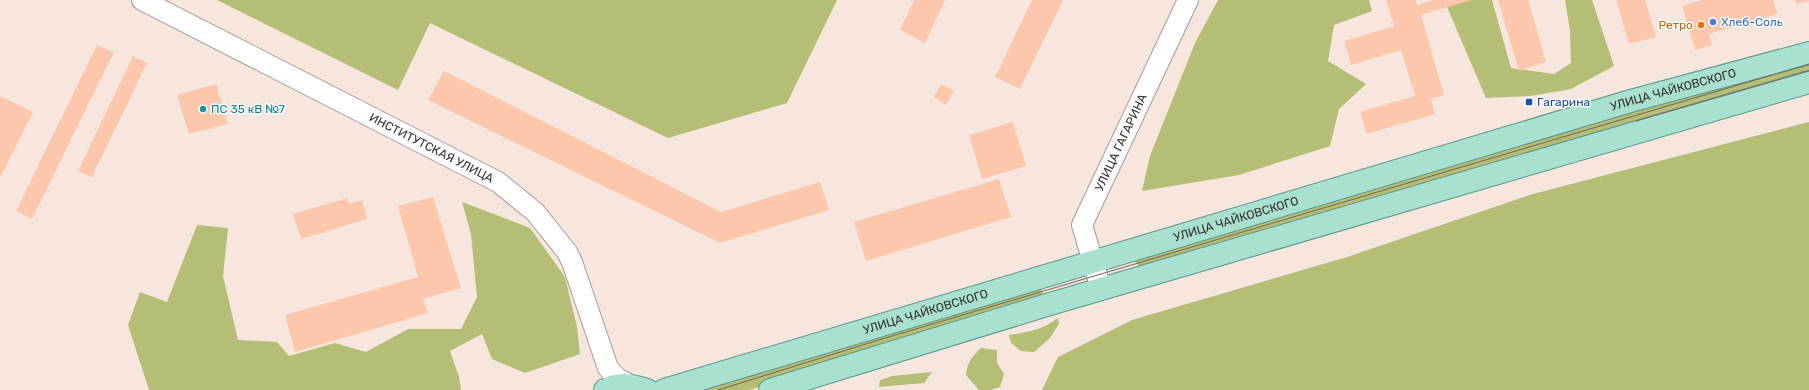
<svg xmlns="http://www.w3.org/2000/svg" width="1809" height="390" font-family="Rubik,sans-serif">
  <style>
    .green { fill: #b5be74 }
    .building { fill: #fcc7ab }
    .lines { fill: none; stroke-linecap: round; stroke-linejoin: round }
    .minor-casing { stroke: #a99992; stroke-width: 22 }
    .major-casing { stroke: #5b9584; stroke-width: 24 }
    .minor { stroke: #fff; stroke-width: 20 }
    .major { stroke: #a8e0d1; stroke-width: 22 }
    .tram { stroke: #6e6661; stroke-width: 1 }
    .shop-dot { fill: #3f7fe0; stroke: #fff; stroke-width: 1.5 }
    .food-dot { fill: #e8710a; stroke: #fff; stroke-width: 1.5 }
    .transit-dot { fill: #1a4fb4; stroke: #fff; stroke-width: 1.5 }
    .culture-dot { fill: #0f9aa8; stroke: #fff; stroke-width: 1.5 }
    .labels { text-anchor: middle; stroke-width: 3; stroke-linejoin: round; paint-order: stroke }
    .shop-label { font-size: 12px; fill: #366cbe; stroke: #fff; text-anchor: start }
    .food-label { font-size: 12px; fill: #c56008; stroke: #fff; text-anchor: end }
    .street-label { font-size: 12px; fill: #37312e; stroke: #fff }
    .transit-label { font-size: 12px; fill: #164399; stroke: #fff; text-anchor: start }
    .culture-label { font-size: 12px; fill: #0d838f; stroke: #fff; text-anchor: start }
  </style>
  <rect width="100%" height="100%" fill="#f6e6de"/>
  <g class="green">
    <path d="M217,0H837L787,103L668,138L430,23L398,90Z"/>
    <path d="M1218,0H1369L1372,11L1334,25L1328,61L1366,84L1339,109L1330,146L1239,175L1142,191L1150,156L1195,43Z"/>
    <path d="M1444,0H1492L1511,68L1554,74L1571,63L1570,30L1565,0H1592L1614,66L1571,89L1530,96L1486,98Z"/>
    <path d="M1809,60V75L1141,271L1134,258Z"/>
    <path d="M1809,122V390H1042L1058,357L1132,320L1347,257L1533,194Z"/>
    <path d="M462,202L530,228L565,277L577,327L580,354L525,373L492,359L482,334L450,351L459,377L461,390H149L128,325L140,292L167,302L197,225L228,228L223,276L238,340L277,342L289,356L335,343L366,352L408,329H461L477,297L471,234Z"/>
    <path d="M1041,288L1045,300L749,390H700Z"/>
    <path d="M1058,318L1059,324L1050,338L1034,352L1021,351L1011,343L1009,335C1028,332 1042,330 1058,318Z"/>
    <path d="M981,348L997,350V363L1004,374L1000,387L990,390H979L966,375C967,363 972,356 981,348Z"/>
    <path d="M932,372L924,383L879,387L880,380L892,376Z"/>
  </g>
  <g class="building">
    <path d="M914,0H945L925,43L900,30Z"/>
    <path d="M1032,0H1063L1020,89L995,77Z"/>
    <path d="M1386,0H1416L1417,5L1433,0H1471L1421,15L1444,95L1431,99L1435,114L1367,134L1360,112L1415,96L1401,50L1351,65L1344,41L1394,26Z"/>
    <path d="M1498,0H1528L1546,62L1519,71Z"/>
    <path d="M1616,0H1645L1656,37L1629,44Z"/>
    <path d="M1701,0H1773L1777,14L1709,34L1712,45L1695,50L1682,6Z"/>
    <path d="M1795,0H1809V1L1796,4Z"/>
    <path d="M97,45L114,52L32,219L16,211Z"/>
    <path d="M133,56L147,63L92,177L78,171Z"/>
    <path d="M444,71L721,212L820,182L829,210L720,243L428,100Z"/>
    <path d="M216,84L228,124L189,134L177,95Z"/>
    <path d="M941,84L954,91L946,105L934,97Z"/>
    <path d="M0,96L33,112L1,176L0,175Z"/>
    <path d="M1013,122L1026,166L982,179L969,135Z"/>
    <path d="M999,179L1011,217L866,261L854,222Z"/>
    <path d="M433,197L461,288L423,299L428,313L295,352L285,315L418,277L398,206Z"/>
    <path d="M347,198L349,204L362,200L367,219L301,239L293,214Z"/>
  </g>
  <g class="lines">
    <defs>
      <g id="minor">
        <path id="s1" d="M142,0L498,182L535,212L567,252L572,262L608,368L617,378L630,385"/>
        <path id="s2" d="M1101,289L1082,225L1188,0"/>
      </g>
      <g id="major">
        <path d="M605,390C620,382 632,385 647,390"/>
        <path id="s3" d="M664,390L1634,100L1809,53"/>
        <path d="M770,390L1050,304L1809,82"/>
      </g>
    </defs>
    <use href="#minor" class="minor-casing"/>
    <use href="#major" class="major-casing"/>
    <use href="#minor" class="minor"/>
    <use href="#major" class="major"/>
    <g class="tram">
      <path d="M1636,121L1809,71"/>
      <path d="M718,390L882,339L1809,64"/>
    </g>
  </g>
  <circle class="shop-dot" cx="1713" cy="22" r="4"/>
  <circle class="food-dot" cx="1701" cy="25" r="4"/>
  <rect class="transit-dot" x="1525" y="98" width="8" height="8" rx="2"/>
  <circle class="culture-dot" cx="203" cy="109" r="4"/>
  <g class="labels">
    <g class="shop-label">
      <text x="1721" y="26">Хлеб-Соль</text>
    </g>
    <g class="food-label">
      <text x="1693" y="29">Ретро</text>
    </g>
    <g class="street-label">
      <text dy="4" stroke="none"><textPath href="#s3" startOffset="1053">УЛИЦА ЧАЙКОВСКОГО</textPath></text>
      <text dy="4" stroke="none"><textPath href="#s2" startOffset="158">УЛИЦА ГАГАРИНА</textPath></text>
      <text dy="4" stroke="none"><textPath href="#s1" startOffset="325">ИНСТИТУТСКАЯ УЛИЦА</textPath></text>
      <text dy="4" stroke="none"><textPath href="#s3" startOffset="597">УЛИЦА ЧАЙКОВСКОГО</textPath></text>
      <text dy="4" stroke="none"><textPath href="#s3" startOffset="273">УЛИЦА ЧАЙКОВСКОГО</textPath></text>
    </g>
    <g class="transit-label">
      <text x="1537" y="106">Гагарина</text>
    </g>
    <g class="culture-label">
      <text x="211" y="113">ПС 35 кВ №7</text>
    </g>
  </g>
</svg>
